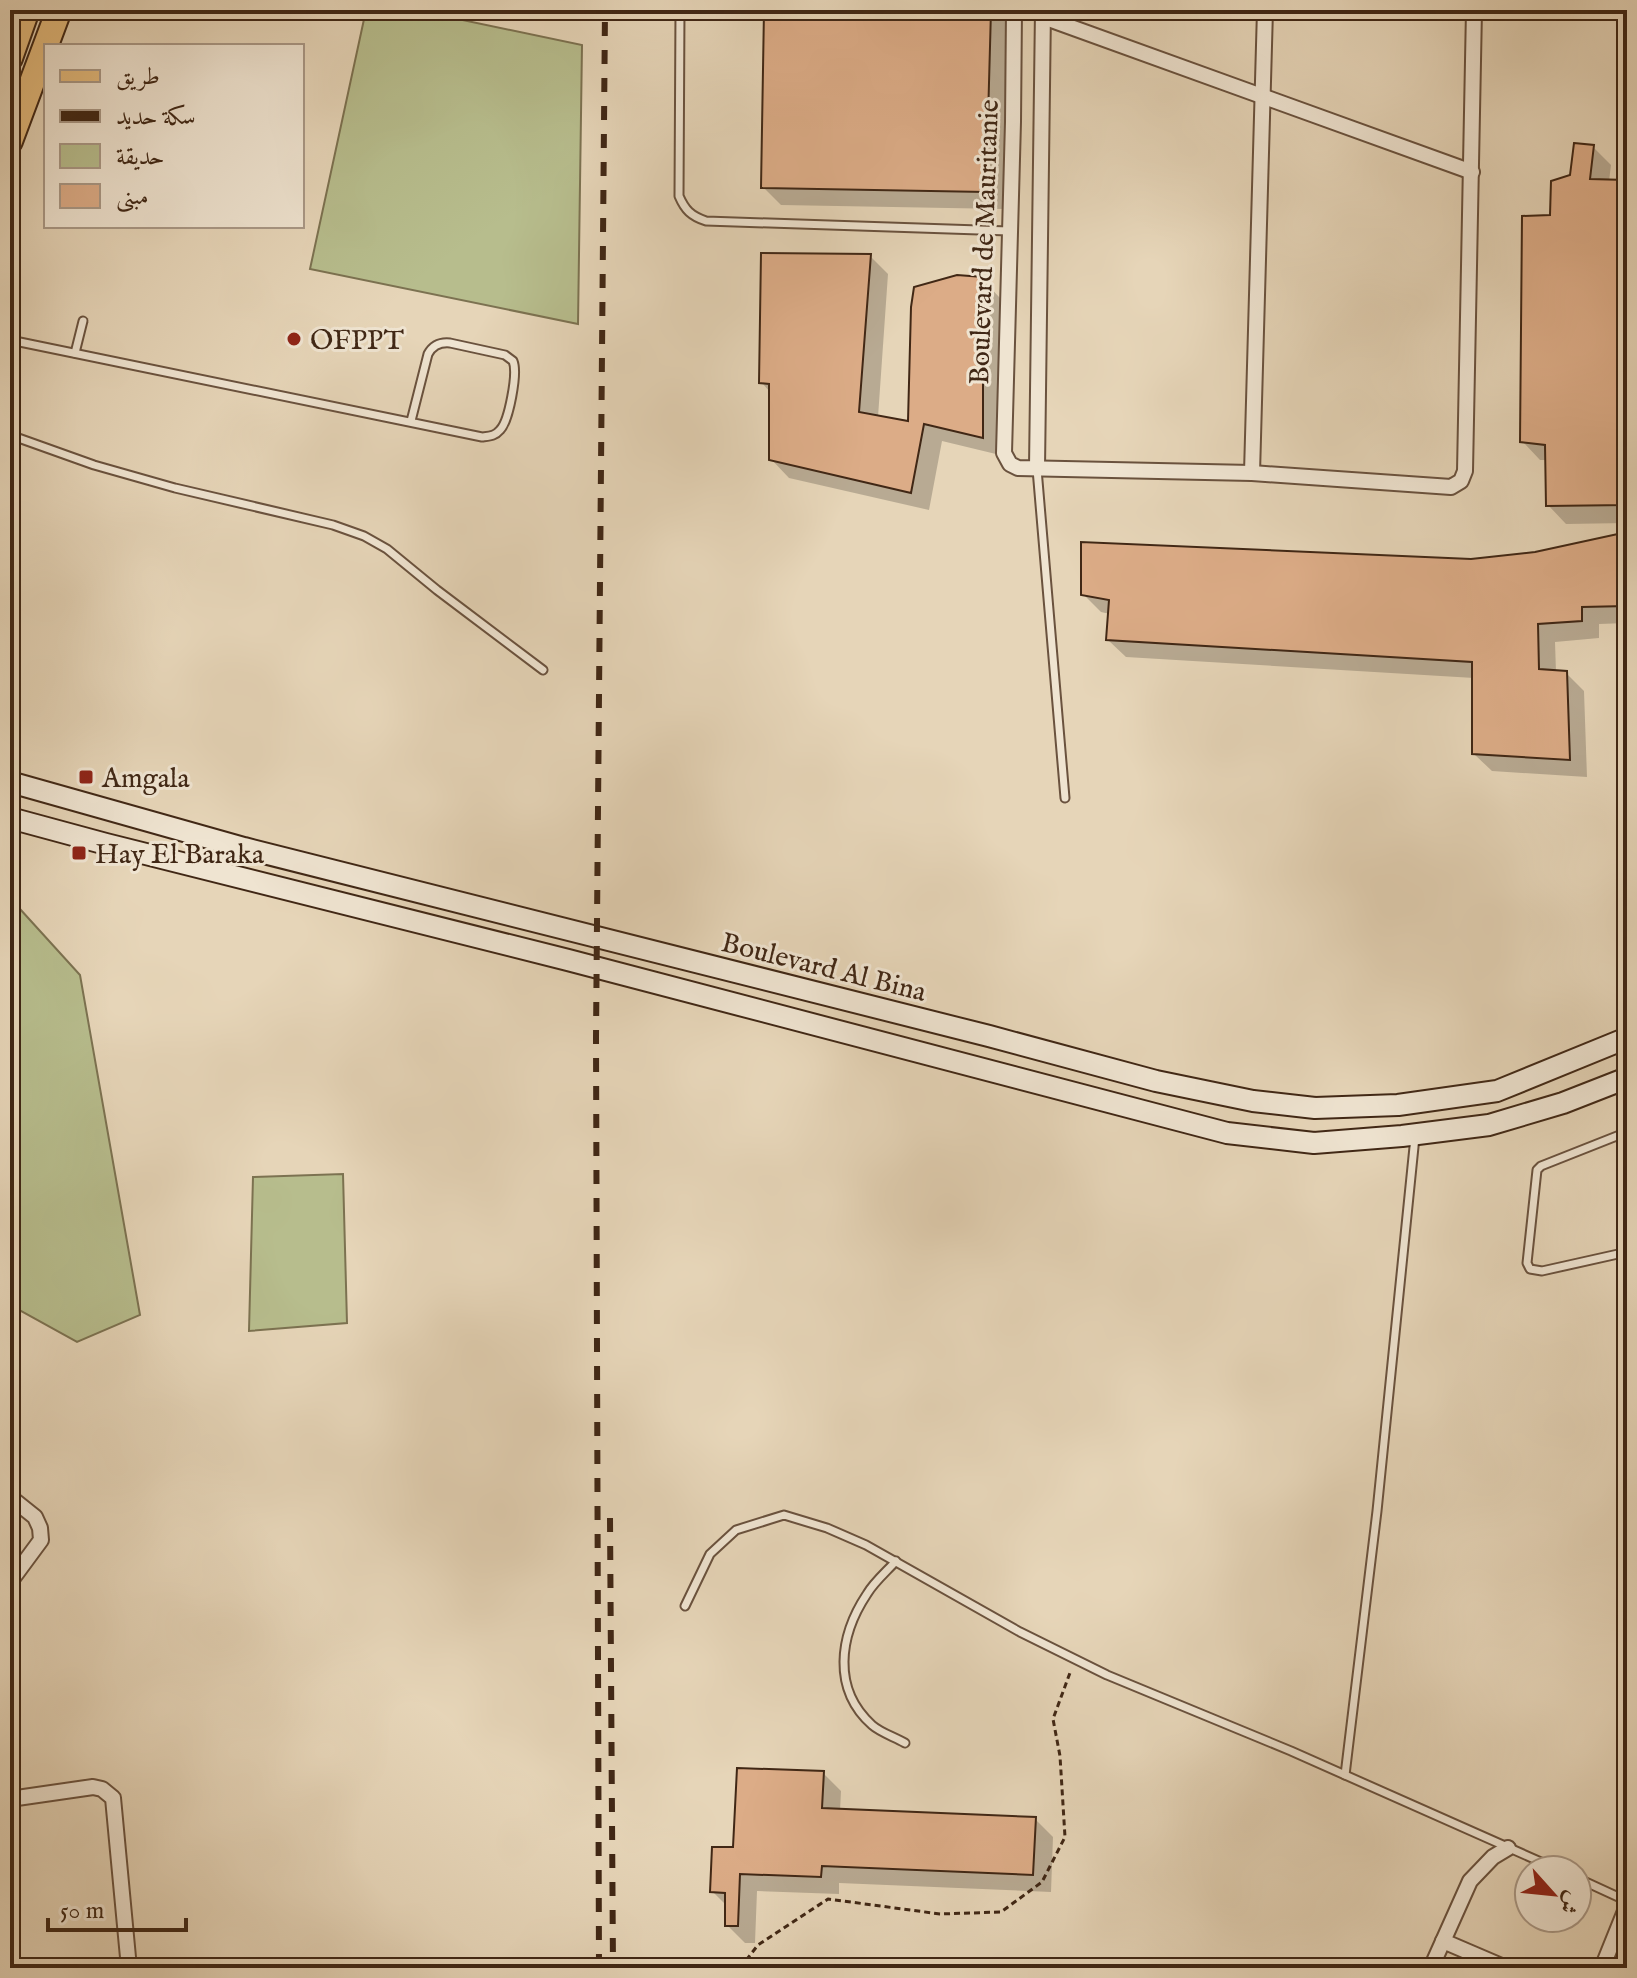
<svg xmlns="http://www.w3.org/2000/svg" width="1637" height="1978" font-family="'IM FELL English',Amiri,serif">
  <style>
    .green { fill: #b7bd8d; stroke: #7c7251; stroke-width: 2 }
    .shadow { fill: #0003 }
    .building { fill: #dcac87; stroke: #402715; stroke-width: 2 }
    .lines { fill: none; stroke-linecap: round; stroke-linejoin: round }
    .service-casing { stroke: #6a523e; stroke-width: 11 }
    .minor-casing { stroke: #6a523e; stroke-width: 18 }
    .secondary-casing { stroke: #402715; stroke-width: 24 }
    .primary-casing { stroke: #402715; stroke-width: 28 }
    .path { stroke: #402715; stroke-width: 3; stroke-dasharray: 6 4; stroke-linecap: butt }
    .service { stroke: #efe4d1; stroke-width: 7 }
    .minor { stroke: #efe4d1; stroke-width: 14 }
    .secondary { stroke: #efe4d1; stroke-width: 20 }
    .primary { stroke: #e3ba7c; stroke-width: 24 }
    .rail { stroke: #402715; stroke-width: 6; stroke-dasharray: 14 14; stroke-linecap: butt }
    .poi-dot { fill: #8f2418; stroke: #efe4d1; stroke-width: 3 }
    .labels { text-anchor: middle; stroke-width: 6; stroke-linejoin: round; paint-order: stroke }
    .street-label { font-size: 28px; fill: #402715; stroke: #efe4d1 }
    .poi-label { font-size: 28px; fill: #402715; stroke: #efe4d1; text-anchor: start }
  </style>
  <rect width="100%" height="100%" fill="#e6d5b8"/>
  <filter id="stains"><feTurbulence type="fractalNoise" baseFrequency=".0025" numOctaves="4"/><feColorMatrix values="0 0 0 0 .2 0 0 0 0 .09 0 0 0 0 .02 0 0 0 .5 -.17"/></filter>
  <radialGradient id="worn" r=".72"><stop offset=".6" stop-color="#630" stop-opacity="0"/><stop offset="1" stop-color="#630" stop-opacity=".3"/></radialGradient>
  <g class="green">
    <path d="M366,10H415L582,45L578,324L310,269Z"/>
    <path d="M10,898L80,975L140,1315L77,1342L10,1305Z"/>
    <path d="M343,1174L347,1323L249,1331L253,1177Z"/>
  </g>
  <g class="shadow">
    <path d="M766,10H1008L1004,209L781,205L763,187Z"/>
    <path d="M1593,147L1611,165L1609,181L1627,182V523L1566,524L1548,505L1547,460H1540L1522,441L1552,217L1572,176Z"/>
    <path d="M870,256L888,274L878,417L910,423L982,279L1000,298V455L942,441L929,510L789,478L771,459V393L761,382Z"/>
    <path d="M1627,534V623L1599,624V638L1555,642L1556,672L1566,673L1584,691L1587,777L1492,771L1474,754V678L1126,657L1108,640L1110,614L1101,612L1083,594L1536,554Z"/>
    <path d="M823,1773L841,1791L840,1811L1035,1819L1053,1837L1051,1892L839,1883V1894L757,1891L755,1943H745L727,1925V1906L712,1891L735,1849Z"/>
  </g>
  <g class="building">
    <path d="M764,10H991L986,192L761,188Z"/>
    <path d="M1574,143L1594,145L1590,179L1627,180V505L1546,506L1545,445L1520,442L1522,216L1550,215L1551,181L1570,175Z"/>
    <path d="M761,253L871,254L859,412L908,421L911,307L914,287L957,275L983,277V438L924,424L911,493L769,460V384L759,383Z"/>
    <path d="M1627,532V606L1582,607V621L1538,624L1539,669L1567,671L1570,760L1472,754V662L1106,640L1109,600L1081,595V542L1471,559L1535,552Z"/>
    <path d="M737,1768L824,1771L822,1808L1036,1817L1033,1875L822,1866L821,1877L740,1874L738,1926H725V1893L710,1892L712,1847H733Z"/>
  </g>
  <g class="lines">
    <defs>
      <g id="service">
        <path d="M680,10L679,196C685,210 691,216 706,221L1009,231"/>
        <path d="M10,340L482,437C490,436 495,436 500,430C509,421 518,373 513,361L505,355L450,343C440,342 433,345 428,354L411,421"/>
        <path d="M75,353L83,321"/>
        <path d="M10,435L94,465L175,488L333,525L364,536L387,549L437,590L543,670"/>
        <path d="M1037,469L1065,798"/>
        <path d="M1627,1132L1541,1166L1537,1170L1527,1263L1530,1269L1542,1271L1627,1252"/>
        <path d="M896,1561C886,1572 874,1582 867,1594C839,1636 832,1689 872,1725C881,1733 895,1737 905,1743"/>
        <path d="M685,1606L710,1554L736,1530L784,1515L827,1528L866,1545L1020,1632L1107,1675L1291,1751L1559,1870"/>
        <path d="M1345,1775L1377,1511L1415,1137"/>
        <path d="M1577,1878L1627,1901"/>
      </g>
      <g id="minor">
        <path d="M1014,10L1013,122L1004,453L1010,464L1018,468L1252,473L1451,487L1461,481L1465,471L1474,10"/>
        <path d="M1043,17L1472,172"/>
        <path d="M1037,468L1043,10"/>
        <path d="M1252,473L1265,10"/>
        <path d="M10,1497L35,1517L40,1528L41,1540L10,1582"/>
        <path d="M10,1799L93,1787L102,1789L113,1798L129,1968"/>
        <path d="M1443,1941L1506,1968"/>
        <path d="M1431,1968L1470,1881L1493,1857L1508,1848"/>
        <path d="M1602,1968L1627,1906"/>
      </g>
      <g id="secondary">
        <path d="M10,782L244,848L989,1036L1156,1081L1253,1101L1315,1108L1398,1105L1497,1091L1627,1038"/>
        <path d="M10,818L106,844L568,960L1227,1133L1314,1143L1402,1136L1489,1125L1563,1103L1627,1078"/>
      </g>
      <g id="primary">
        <path d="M10,58L27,10"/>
        <path d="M10,141L59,10"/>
      </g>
    </defs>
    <use href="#service" class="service-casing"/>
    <use href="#minor" class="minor-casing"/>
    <use href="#secondary" class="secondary-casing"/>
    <use href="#primary" class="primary-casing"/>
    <path class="path" d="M740,1968L758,1945L828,1899L940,1914L1001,1912L1042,1882L1065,1837L1060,1756L1053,1719L1071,1670"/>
    <use href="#service" class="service"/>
    <use href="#minor" class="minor"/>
    <use href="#secondary" class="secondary"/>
    <use href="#primary" class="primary"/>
    <g class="rail">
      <path d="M610,1518L613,1968"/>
      <path d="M599,1968L596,1037L605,10"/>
    </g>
  </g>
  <g class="poi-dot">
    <circle cx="294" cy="339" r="8"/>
    <rect x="78" y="769" width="16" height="16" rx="4"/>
    <rect x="71" y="845" width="16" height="16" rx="4"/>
  </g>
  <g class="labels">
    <g class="street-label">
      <text transform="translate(983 242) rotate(-88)" y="10">Boulevard de Mauritanie</text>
      <text transform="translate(824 966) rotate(14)" y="10">Boulevard Al Bina</text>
    </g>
    <g class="poi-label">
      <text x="310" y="349">OFPPT</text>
      <text x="102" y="787">Amgala</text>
      <text x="95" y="863">Hay El Baraka</text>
    </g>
  </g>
  <rect width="1637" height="1978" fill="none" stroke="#e6d5b8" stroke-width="40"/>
  <rect x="12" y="12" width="1613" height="1954" fill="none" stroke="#402715" stroke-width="4"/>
  <rect x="20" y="20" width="1597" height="1938" fill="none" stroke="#402715" stroke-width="2"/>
  <rect x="44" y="44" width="260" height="184" fill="#efe4d1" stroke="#a99886" stroke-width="2"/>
  <rect x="60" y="70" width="40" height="12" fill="#e3ba7c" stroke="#a99886" stroke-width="2"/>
  <text x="116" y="84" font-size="24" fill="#402715">طريق</text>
  <rect x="60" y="110" width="40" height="12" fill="#402715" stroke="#a99886" stroke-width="2"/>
  <text x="116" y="124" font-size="24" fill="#402715">سكة حديد</text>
  <rect x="60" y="144" width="40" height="24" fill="#b7bd8d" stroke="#a99886" stroke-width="2"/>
  <text x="116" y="164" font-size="24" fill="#402715">حديقة</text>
  <rect x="60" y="184" width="40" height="24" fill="#dcac87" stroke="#a99886" stroke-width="2"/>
  <text x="116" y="204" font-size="24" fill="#402715">مبنى</text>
  <g transform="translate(1553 1894) rotate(117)"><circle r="38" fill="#efe4d1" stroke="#a99886" stroke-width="2"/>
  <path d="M0-6L14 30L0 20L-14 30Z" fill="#8f2418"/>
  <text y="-12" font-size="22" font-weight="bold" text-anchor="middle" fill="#402715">ش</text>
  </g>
  <path d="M48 1918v12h138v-12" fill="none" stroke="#402715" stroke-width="4"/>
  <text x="60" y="1918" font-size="24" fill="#402715" stroke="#efe4d1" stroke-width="6" paint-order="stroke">50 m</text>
  <rect width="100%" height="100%" filter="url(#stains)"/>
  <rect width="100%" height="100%" fill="url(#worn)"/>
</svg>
